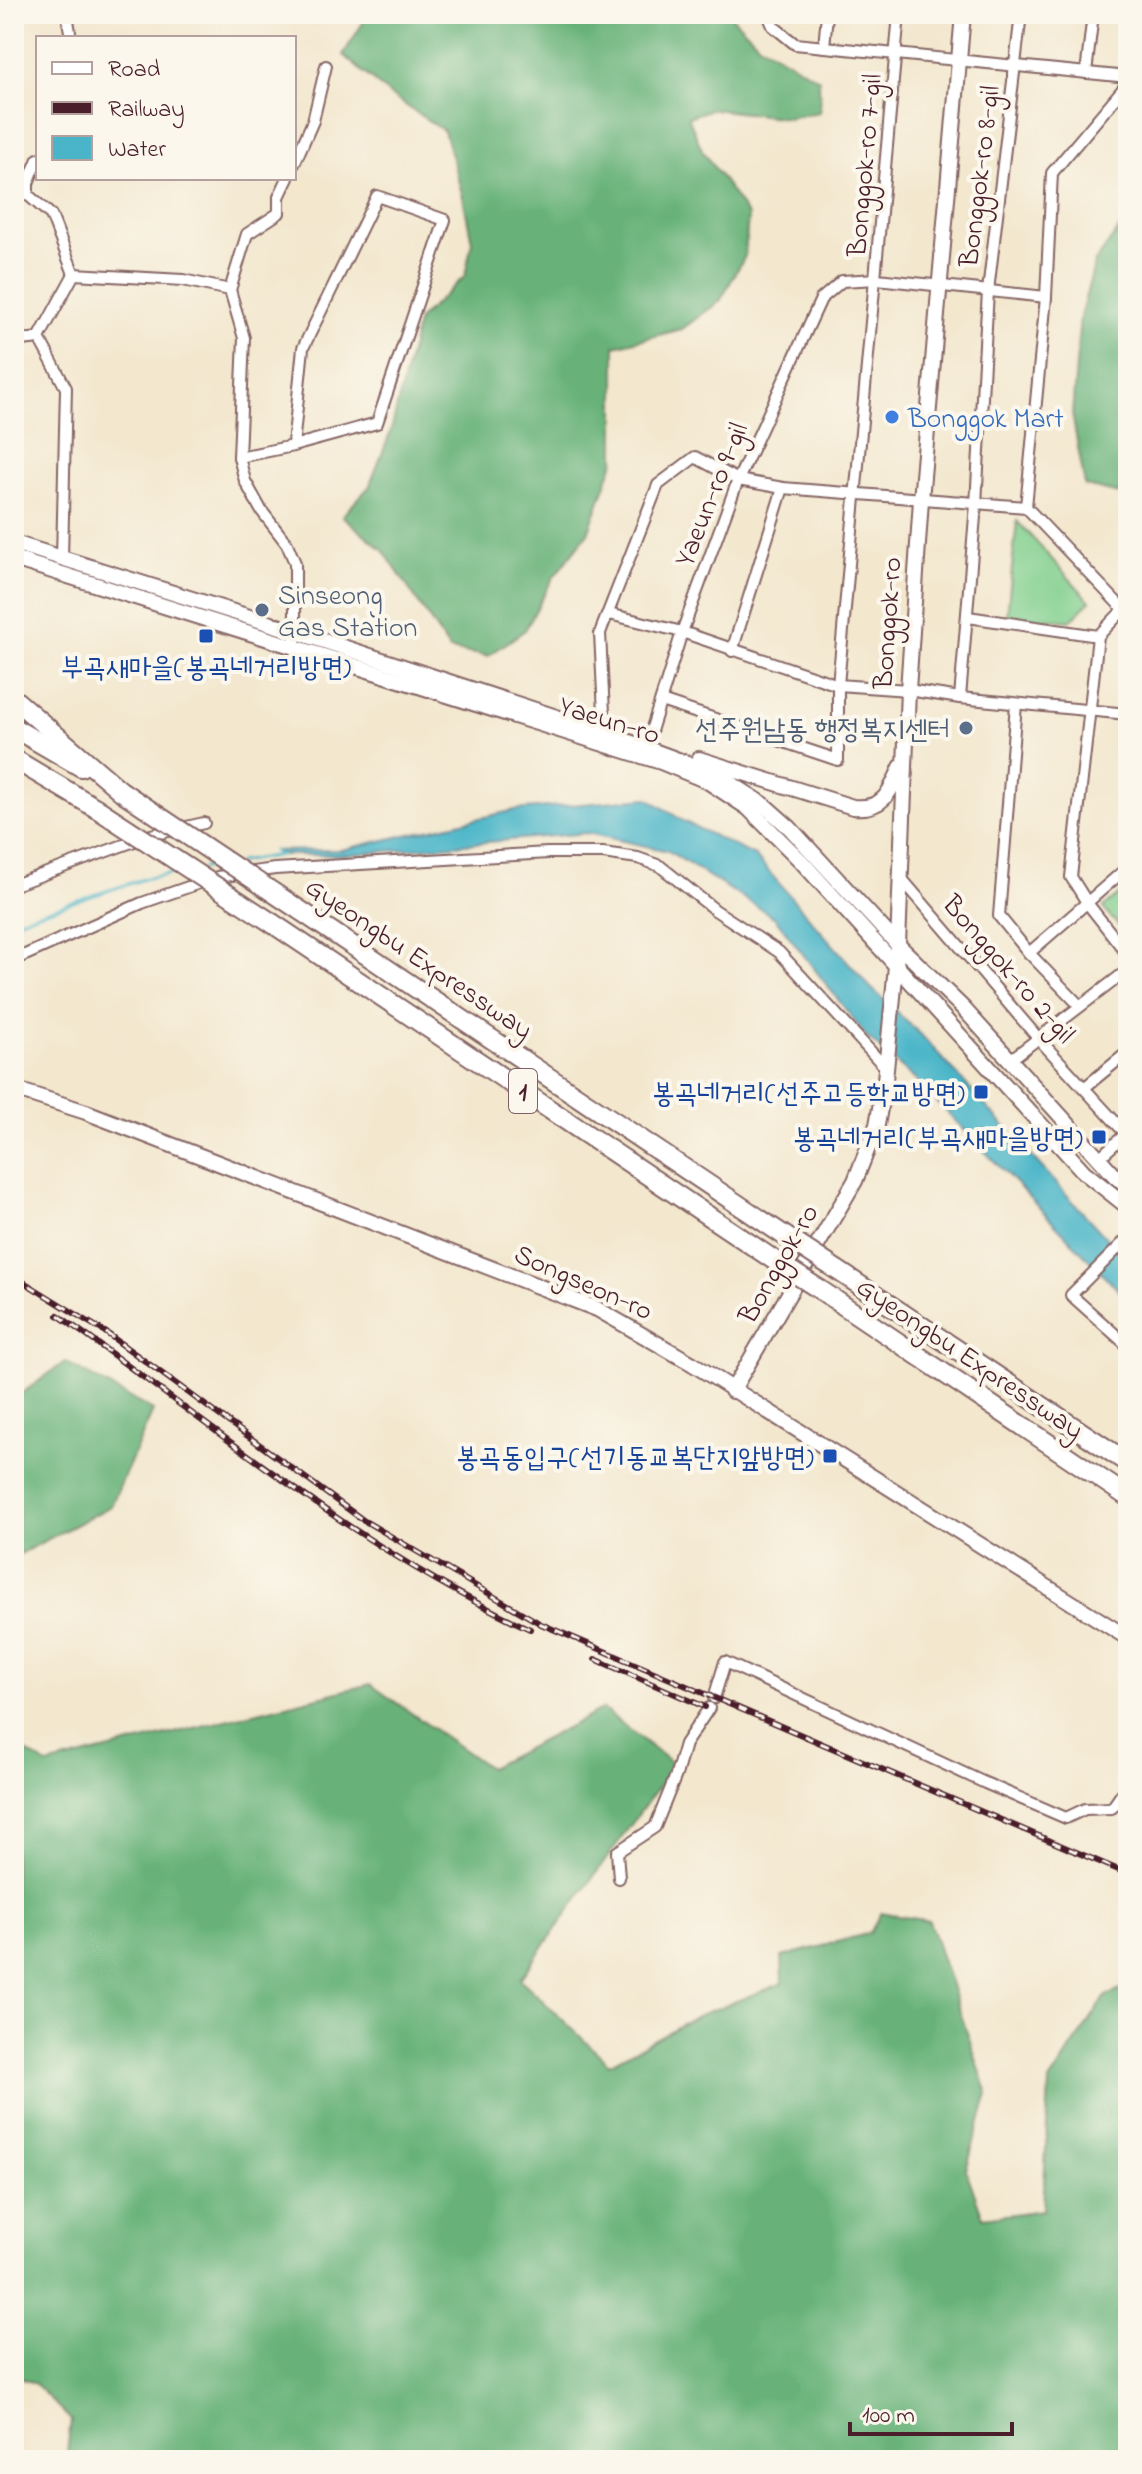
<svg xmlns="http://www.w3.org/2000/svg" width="1142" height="2474" font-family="'Indie Flower','Poor Story',sans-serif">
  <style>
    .green { fill: #80cf8e; stroke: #65775c; stroke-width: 2 }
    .forest { fill: #68b279; stroke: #596852; stroke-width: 2 }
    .water { fill: #4ab5c8; stroke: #4a6a7a; stroke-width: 2 }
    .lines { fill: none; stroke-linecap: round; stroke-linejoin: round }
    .stream { stroke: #4ab5c8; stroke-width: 3 }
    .street-casing { stroke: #856564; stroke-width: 14 }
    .secondary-casing { stroke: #856564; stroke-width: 18 }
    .highway-casing { stroke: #856564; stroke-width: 22 }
    .street { stroke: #fff; stroke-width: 10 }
    .secondary { stroke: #fff; stroke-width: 14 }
    .highway { stroke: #fff; stroke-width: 18 }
    .rail-casing { stroke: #4a1f2b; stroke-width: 6 }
    .rail { stroke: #fbf7ec; stroke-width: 3; stroke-dasharray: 9; stroke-linecap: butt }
    .highway-bridge-casing { stroke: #856564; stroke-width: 22; stroke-linecap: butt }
    .highway-bridge { stroke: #fff; stroke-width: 18 }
    .shop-dot { fill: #3f7fe0; stroke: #fbf7ec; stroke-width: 3 }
    .service-dot { fill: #5c6f8a; stroke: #fbf7ec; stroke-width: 3 }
    .transit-dot { fill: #1a4fb4; stroke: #fbf7ec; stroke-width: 3 }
    .labels { text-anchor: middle; stroke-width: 8; stroke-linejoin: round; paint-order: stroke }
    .shield { fill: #fbf7ec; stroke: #7f6065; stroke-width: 2 }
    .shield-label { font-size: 26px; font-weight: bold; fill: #4a1f2b }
    .street-label { font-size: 28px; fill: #4a1f2b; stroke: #fbf7ec }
    .shop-label { font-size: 28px; fill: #366cbe; stroke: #fbf7ec; text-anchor: start }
    .service-label { font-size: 28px; fill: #4e5e75; stroke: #fbf7ec; text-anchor: start }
    .transit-label { font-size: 28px; fill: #164399; stroke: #fbf7ec; text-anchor: end }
  </style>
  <rect width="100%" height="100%" fill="#fbf7ec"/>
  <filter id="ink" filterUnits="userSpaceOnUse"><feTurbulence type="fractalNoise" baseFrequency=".0125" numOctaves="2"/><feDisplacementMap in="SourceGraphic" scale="16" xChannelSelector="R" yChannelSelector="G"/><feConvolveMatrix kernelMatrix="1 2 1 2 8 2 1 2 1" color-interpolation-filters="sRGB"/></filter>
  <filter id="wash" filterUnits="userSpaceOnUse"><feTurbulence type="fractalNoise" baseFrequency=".006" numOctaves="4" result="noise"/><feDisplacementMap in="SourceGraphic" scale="32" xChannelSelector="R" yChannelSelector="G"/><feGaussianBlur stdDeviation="1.8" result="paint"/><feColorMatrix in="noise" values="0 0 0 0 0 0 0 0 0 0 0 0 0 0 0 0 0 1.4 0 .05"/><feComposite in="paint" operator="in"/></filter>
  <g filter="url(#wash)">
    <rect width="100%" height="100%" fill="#f3e7ce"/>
    <g class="green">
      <path d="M1017,521L1090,601L1070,621L1007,615Z"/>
      <path d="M1128,887V925L1122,930L1103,908Z"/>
    </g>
    <g class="forest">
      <path d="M362,14H729L759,44L819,79L820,112L787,118L712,109L688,117L702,150L748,216L745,256L720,301L682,329L615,346V459L588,533L553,578L525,630L488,656L450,650L383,550L342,516L369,487L391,431L418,320L465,276L472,242L463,197L444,131L390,95L343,55L364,21Z"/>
      <path d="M1128,217V496L1085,486L1072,414L1080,317L1095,262Z"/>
      <path d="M65,1362L153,1411L111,1506L14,1557V1399Z"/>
      <path d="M370,1684L489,1768L603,1709L674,1765L520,1979L609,2064L697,2016L783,1983L782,1957L870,1933L881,1913L929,1921L988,2094L966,2170L983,2218L1043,2210L1049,2082L1106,1996L1128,1987V2460H66L71,2420L34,2383L14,2375V1744L47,1765Z"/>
    </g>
    <path class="water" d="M648,798L683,821L755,856L870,987L922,1036L1128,1262V1300L922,1086L867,1037L775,918L668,851L587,833L343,855H280L274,851L341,850L515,810Z"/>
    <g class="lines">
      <g class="stream">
        <path d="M239,862L280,855L274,851"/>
        <path d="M203,868L220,865"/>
        <path d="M14,921L147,878L180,872"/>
      </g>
    </g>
  </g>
  <g filter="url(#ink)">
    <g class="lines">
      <defs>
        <g id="street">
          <path d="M67,14L71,38"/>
          <path d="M768,14L773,26L795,44L1128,77"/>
          <path d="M824,47L827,14"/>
          <path d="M1086,73L1093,14"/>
          <path d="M38,159L28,183V195L51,215L74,274L183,280L230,290L244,338L239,457L245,481L261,510L287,544L295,563V647"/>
          <path d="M294,164L313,121L326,66"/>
          <path d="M230,290L247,234L279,213V197L288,178"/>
          <path d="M14,341L39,338"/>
          <path d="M239,457L293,446L303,348L377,196L445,220L377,423L293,446"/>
          <path d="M1026,507L1046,297L1052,173L1128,83"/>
          <path d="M62,558L66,388L39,338L74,274"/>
          <path d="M1124,609L1098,636L1071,877L1088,904L1128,955"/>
          <path d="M609,614L682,632L838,685L908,690L960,698L1128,714"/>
          <path d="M968,617L1098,636"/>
          <path d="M732,651L783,488"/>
          <path d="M960,698L976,504L988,291L1021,14"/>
          <path d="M661,701L838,760V685L899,14"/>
          <path d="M1016,704L999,916L1029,953"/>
          <path d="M605,733L600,633L658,485L695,457L738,480L783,488L1026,507L1128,614"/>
          <path d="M646,747L682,632L738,480L821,299L842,281L877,279L1046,297"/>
          <path d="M902,879L1038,1038L1128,1136"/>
          <path d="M14,885L151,835L204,823"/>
          <path d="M14,960L142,903L217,877L275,869L548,853H603L638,858L660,866L715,910L779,952L885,1067"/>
          <path d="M1080,1006L1029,953L1128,867"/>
          <path d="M1010,1060L1128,970"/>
          <path d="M1084,1088L1128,1052"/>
          <path d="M1099,1158L1128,1132"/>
          <path d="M1128,1238L1071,1295L1128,1346"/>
          <path d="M714,1698L725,1662L985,1783L1066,1818L1085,1809L1112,1808L1128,1785"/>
          <path d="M619,1878L617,1852L655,1827L676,1775L685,1744L709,1708"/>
        </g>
        <g id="secondary">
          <path d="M14,543L297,632L605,733L716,774L763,804L790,828L898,945L963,1008L1115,1176L1128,1186"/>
          <path d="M14,559L661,762L707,781L748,808L801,861L1084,1172L1128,1207"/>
          <path d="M699,759L853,807C884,810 890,792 901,767"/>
          <path d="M14,1089L86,1112L597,1309L693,1364L1128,1638"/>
          <path d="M732,1391L855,1181L877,1125L885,1080L898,945L908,690L921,500L963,14"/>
        </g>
        <g id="highway">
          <path d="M14,699L121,791"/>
          <path d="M14,728L81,767"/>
          <path d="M14,759L96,808"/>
          <path d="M298,909L791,1240"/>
          <path d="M272,923L774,1260"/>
          <path d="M837,1270L1128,1463"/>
          <path d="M822,1291L1128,1497"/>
        </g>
      </defs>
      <use href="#street" class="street-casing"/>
      <use href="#secondary" class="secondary-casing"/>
      <use href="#highway" class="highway-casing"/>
      <use href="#street" class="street"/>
      <use href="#secondary" class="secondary"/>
      <use href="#highway" class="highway"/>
      <defs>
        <g id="rail">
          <path d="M14,1276L105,1332L363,1520L541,1624L1128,1874"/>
          <path d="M58,1315C212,1424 358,1550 530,1629"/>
          <path d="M595,1659L705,1707"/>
        </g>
      </defs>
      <use href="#rail" class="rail-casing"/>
      <use href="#rail" class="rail"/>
      <defs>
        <g id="highway-bridge">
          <path d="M121,791L298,909"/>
          <path d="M96,808L272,923"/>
          <path d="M791,1240L837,1270"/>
          <path d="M774,1260L822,1291"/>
        </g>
      </defs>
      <use href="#highway-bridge" class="highway-bridge-casing"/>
      <use href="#highway-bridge" class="highway-bridge"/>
    </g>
  </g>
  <circle class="shop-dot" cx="892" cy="417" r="8"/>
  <g class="service-dot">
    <circle cx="262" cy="610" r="8"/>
    <circle cx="966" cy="728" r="8"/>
  </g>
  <g class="transit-dot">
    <rect x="198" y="628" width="16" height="16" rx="4"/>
    <rect x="973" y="1084" width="16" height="16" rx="4"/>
    <rect x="1091" y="1129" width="16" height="16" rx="4"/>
    <rect x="822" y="1448" width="16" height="16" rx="4"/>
  </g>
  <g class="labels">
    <rect class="shield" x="509" y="1069" width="28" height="44" rx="6"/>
    <g class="shield-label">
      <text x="523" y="1100">1</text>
    </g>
    <g class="street-label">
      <text transform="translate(863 165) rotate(-85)" y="10">Bonggok-ro 7-gil</text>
      <text transform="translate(978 176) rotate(-83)" y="10">Bonggok-ro 8-gil</text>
      <text transform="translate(710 494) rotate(-68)" y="10">Yaeun-ro 9-gil</text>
      <text transform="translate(886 623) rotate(-86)" y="10">Bonggok-ro</text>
      <text transform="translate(610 719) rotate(17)" y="10">Yaeun-ro</text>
      <text transform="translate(420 957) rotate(34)" y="10">Gyeongbu Expressway</text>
      <text transform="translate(1010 968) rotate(49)" y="10">Bonggok-ro 2-gil</text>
      <text transform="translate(777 1263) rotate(-60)" y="10">Bonggok-ro</text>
      <text transform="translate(584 1281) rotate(24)" y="10">Songseon-ro</text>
      <text transform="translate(971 1357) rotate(34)" y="10">Gyeongbu Expressway</text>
    </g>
    <g class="shop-label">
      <text x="908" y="427">Bonggok Mart</text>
    </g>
    <g class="service-label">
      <text x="278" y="604">Sinseong<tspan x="278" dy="32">Gas Station</tspan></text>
      <text x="950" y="738" text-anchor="end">선주원남동 행정복지센터</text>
    </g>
    <g class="transit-label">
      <text x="206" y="676" text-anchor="middle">부곡새마을(봉곡네거리방면)</text>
      <text x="965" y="1102">봉곡네거리(선주고등학교방면)</text>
      <text x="1083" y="1147">봉곡네거리(부곡새마을방면)</text>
      <text x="814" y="1466">봉곡동입구(선기동교복단지앞방면)</text>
    </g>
  </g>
  <rect width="1142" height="2474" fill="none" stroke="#fbf7ec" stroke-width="48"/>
  <rect x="36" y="36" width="260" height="144" fill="#fbf7ec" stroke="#b4a19f" stroke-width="2"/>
  <rect x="52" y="62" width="40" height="12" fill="#ffffff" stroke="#b4a19f" stroke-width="2"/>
  <text x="108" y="76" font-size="24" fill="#4a1f2b">Road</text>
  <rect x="52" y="102" width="40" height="12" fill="#4a1f2b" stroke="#b4a19f" stroke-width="2"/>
  <text x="108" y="116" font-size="24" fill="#4a1f2b">Railway</text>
  <rect x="52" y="136" width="40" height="24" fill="#4ab5c8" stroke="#b4a19f" stroke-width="2"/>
  <text x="108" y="156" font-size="24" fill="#4a1f2b">Water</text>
  <path d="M850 2422v12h162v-12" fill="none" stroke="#4a1f2b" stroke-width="4"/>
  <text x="862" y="2422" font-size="24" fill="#4a1f2b" stroke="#fbf7ec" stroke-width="6" paint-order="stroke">100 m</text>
</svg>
